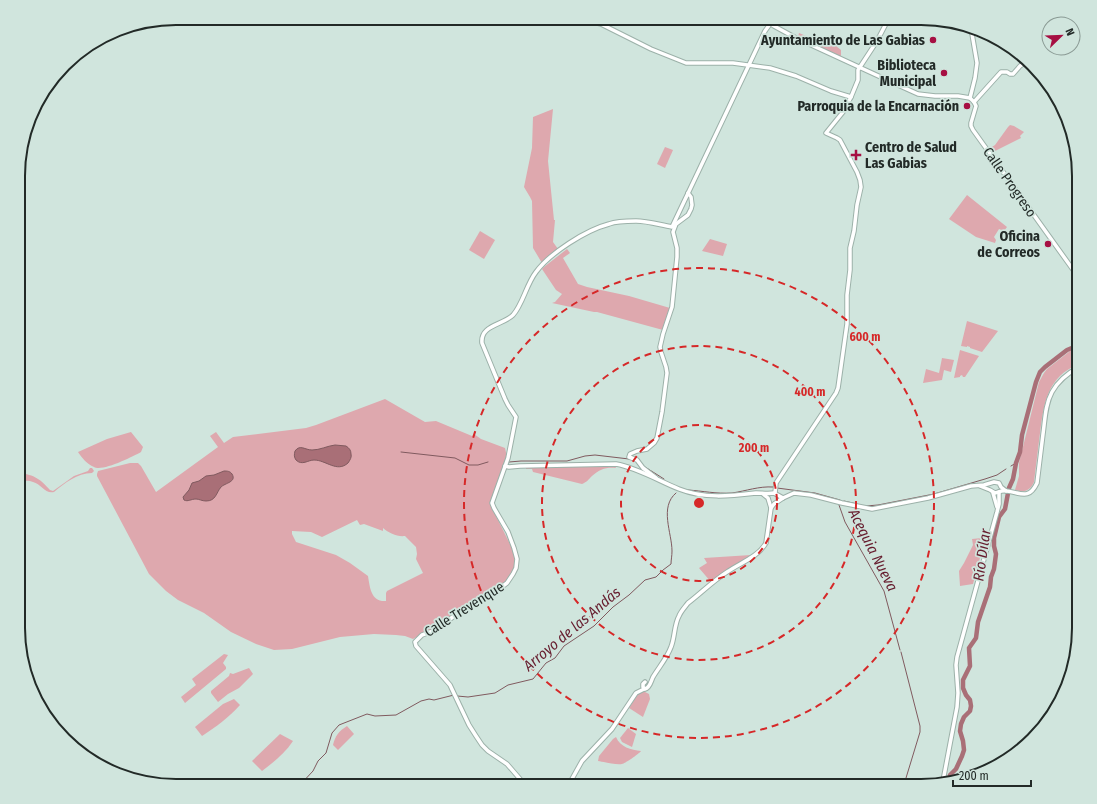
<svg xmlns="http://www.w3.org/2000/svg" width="1097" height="804" font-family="'Fira Sans Condensed',sans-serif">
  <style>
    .green { fill: #dea8ae; fill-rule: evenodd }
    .water { fill: #a96f77; stroke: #805a5f }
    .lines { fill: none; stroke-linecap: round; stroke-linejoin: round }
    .stream { stroke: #805a5f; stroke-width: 1 }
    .river { stroke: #a96f77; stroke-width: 4.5 }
    .tertiary-casing { stroke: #9cb1a9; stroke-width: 5.5 }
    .secondary-casing { stroke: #9cb1a9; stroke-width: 5.5 }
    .tertiary { stroke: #fff; stroke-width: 3.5 }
    .secondary { stroke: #fff; stroke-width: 3.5 }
    .ring { fill: none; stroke: #d62828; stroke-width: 2; stroke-dasharray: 7 5 }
    .poi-dot { fill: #a60f42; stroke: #d0e5dd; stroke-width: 1.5 }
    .labels { text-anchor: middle; stroke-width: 3.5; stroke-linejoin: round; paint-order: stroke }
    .poi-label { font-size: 14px; font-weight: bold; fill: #222a27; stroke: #d0e5dd; text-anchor: end }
    .street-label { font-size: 14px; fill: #222a27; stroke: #d0e5dd }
    .water-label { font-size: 15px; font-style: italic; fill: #661d2e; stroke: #d0e5dd }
    .rim { fill: none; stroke: #222a27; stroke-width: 2 }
    .centre { fill: #d62828; stroke: #d0e5dd; stroke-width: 2 }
    .ring-label { font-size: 12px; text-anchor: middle; font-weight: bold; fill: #d62828; stroke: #d0e5dd; stroke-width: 3.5; stroke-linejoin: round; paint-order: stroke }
  </style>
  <rect width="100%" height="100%" fill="#d0e5dd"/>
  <g class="green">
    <path d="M799,33L823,43L826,38L841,50V57L798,37Z"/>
    <path d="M553,109L548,161L554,220H555L553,242L558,249L542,263L533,248L532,201L530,197L524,187L532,148L533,117Z"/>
    <path d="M1010,125L1014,126L1024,132L1020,136L1021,138L995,151L992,147L995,145L1008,127Z"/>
    <path d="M665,147L673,150L665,168L657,164Z"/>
    <path d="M967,195L1007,227L1004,231L999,229L994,237L996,240L995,243L976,237L949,219Z"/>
    <path d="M480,231L495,240L484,259L469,250Z"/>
    <path d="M710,239L727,244L723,256L702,251Z"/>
    <path d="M567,249L570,253L563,258L578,284L587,287L629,296L670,308L663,330L597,312H594L552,303L555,302L562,294L556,290L542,269L544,267Z"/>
    <path d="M967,321L998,331L982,352L970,348V347L967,346V347L961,346Z"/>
    <path d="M1079,344V364C1047,377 1044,403 1040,433C1038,449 1036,465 1034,482C1030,491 1024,493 1015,490L1019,476V463L1039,382L1044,373L1047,369Z"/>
    <path d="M960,350L979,356L965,377H963L962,375L960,376V377L954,378Z"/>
    <path d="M942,358L954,360L951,372L944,370L942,380L923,383L926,369L939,373Z"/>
    <path d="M385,399L425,422L436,421L472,436L474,434L481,439L505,448L507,457L490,504L513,550L515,562L513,572L505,582L460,610L434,630L424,633L413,639L405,636L396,635L374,634L340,637L292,649L274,650L256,644L231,632L204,613L178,600L166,591L149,574L97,476V474L98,471L130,463H138L141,466L156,492L218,447L210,436L216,432L224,443L233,437L306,428L316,425ZM357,520L360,525L364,524L383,531V528C389,533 397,537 405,536L416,547L417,554L416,559L423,573L387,591L386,593V601C371,602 370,588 368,576L350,563L336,555L296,542L292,534V531L311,532L322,537Z"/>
    <path d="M131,432L143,447L141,452C132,457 102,472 94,467C87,464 82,458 78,452L107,439Z"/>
    <path d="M609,465L615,466L616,468C606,467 600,469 592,476C589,479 587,482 582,484L533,472L532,469H526V468Z"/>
    <path d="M90,468H92L94,471L92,473C77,473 65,483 54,492C45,494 41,484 33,482C29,480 24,481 19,481V473C35,475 40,479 50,490L53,491L74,476L88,471Z"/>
    <path d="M982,538L985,539L973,584L960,586L959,571L964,563L973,545L972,539Z"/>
    <path d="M751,555L729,569L711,582L699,568L707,563L704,558Z"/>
    <path d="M224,654L228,655L223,663L226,667V669L185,703L181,697L196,685L192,679Z"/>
    <path d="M249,668L253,674L239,688L228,694L218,702L211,693V691L229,676L230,673L233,674Z"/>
    <path d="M643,691L649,694L650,699L643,717L629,708L638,694Z"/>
    <path d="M234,699L240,705C229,717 216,727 202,736L195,727L223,704Z"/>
    <path d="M347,726L354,734L338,750L333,745C335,736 339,731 347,726Z"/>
    <path d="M628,728L636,734L632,747L622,742L620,738Z"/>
    <path d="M280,734L293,741C285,753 274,762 262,771L252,761Z"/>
    <path d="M616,737C620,747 631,750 641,751C639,754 624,764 622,764C616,765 604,762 598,761L599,756L613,739Z"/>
  </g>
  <g class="water">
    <path d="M335,445L346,446C349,448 351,450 351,454C352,457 350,460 348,463C337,473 326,460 314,460C308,460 302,466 296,460C294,457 294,455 295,451C300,444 305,450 312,450C320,450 327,446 335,445Z"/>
    <path d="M224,471C227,471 230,471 232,474C237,482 225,483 221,487C216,493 216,501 206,501C202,501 199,499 196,499C191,499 188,502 184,500L183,497L189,490L192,483L199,481L206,476L214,475Z"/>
  </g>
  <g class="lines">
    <g class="stream">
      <path d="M401,452L455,458L469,465H478L488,462"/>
      <path d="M509,462L521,461H567L585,456L595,455L629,459"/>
      <path d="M1011,466L1016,463"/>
      <path d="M645,467L664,479"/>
      <path d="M777,488L815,493L840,500"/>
      <path d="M688,490C703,491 716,494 732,493C746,491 759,486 773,487"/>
      <path d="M844,501L857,504"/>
      <path d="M839,505L845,522L884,591L900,650"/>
      <path d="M866,506L878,505L934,494L985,479L997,475L1006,469"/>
      <path d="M901,652L920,726V732L906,778"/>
      <path d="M457,696L468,697L495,693L508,685L533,679L546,663L555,658L564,646L594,626L613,607L629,595L645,580L656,577L663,570L671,564C671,560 672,556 672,551C672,533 659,507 676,493"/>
      <path d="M299,786L313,771L318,761L326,753L332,733L339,725L367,714L375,716L396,715L421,701L429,699L434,700L454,695"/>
      <path d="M903,786H904"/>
    </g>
    <path class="river" d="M949,780L950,775L956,769L962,756L964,750L963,741L960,731L961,724L964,717L970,711L971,706L970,700L966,695L963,688V680L970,666L969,648L976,638L978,622L990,587L991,577L994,569L996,554L994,546V538L999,517L1005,509L1009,488L1013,479L1016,463L1020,452L1022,435L1036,382L1040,372L1045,367L1067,350L1079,345"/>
    <defs>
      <g id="tertiary">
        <path d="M578,18L601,24L651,49L686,63H733L770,68L796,76L831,91L851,97"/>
        <path d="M970,98L975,78L977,63L971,28"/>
        <path d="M974,102L1001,72H1007L1010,74H1013L1020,66L1026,62"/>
        <path d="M505,466L509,467L520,466L616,464C638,468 659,481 679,489C704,499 730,496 756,493C762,493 768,494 774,493L783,498"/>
        <path d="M656,478L643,468L637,460L629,457L630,454L637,451L647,449L654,443L657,438L662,412L667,373L666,367L661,352L660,347L663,334L672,307L677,257V248L673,232L676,224L688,215L691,209L692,205L691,197L688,193"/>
        <path d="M980,486L990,490L995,493C999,492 1002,490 1007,491C1021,493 1029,500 1037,483C1039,466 1041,450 1043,434C1045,420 1045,405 1052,392C1058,381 1068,373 1079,367"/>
        <path d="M775,493L776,483L836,393L838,388L847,324V295L850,270V248L854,231L857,205L861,187L860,180L857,172L840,140L837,138L826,133L843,112L851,97L858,80V70L877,41L889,18"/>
        <path d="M993,493L997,507"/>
        <path d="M771,508L774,504L783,498L794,493L811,495L842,503L872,509L928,498L971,486L984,485L994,482L999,483L1001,487L1006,491"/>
        <path d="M645,682L643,684V687L645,689C650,688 651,681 653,677C659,667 667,658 671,647C675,637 674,625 679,616C681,611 685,607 688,603C701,593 713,581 727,572C740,563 758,557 766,543L771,508L768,498L763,494"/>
        <path d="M943,781L957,707L958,693L956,665L957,657L997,512L999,504V492"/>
        <path d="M526,786L507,764L488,751L482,745L476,736L469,725L450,685L416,646L415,642L422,635L436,630L454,616L503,586L507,583L513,574L516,568L517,559L514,548L508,532L494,508L492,503L508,458L516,417L508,405L505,399L482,343C480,325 503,325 513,315C523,304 526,285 536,272C550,253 586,230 609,224C617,221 627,221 636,221C648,221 660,225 672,227L765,31L770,24"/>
        <path d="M568,786L582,761L612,729L636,693L644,689"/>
      </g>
      <path id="secondary" d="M763,18L774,26L796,38L898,85L918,94L935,96H958L970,98L974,102L976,106L971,123V126L973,130L1079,278"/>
    </defs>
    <use href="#tertiary" class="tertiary-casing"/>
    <use href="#secondary" class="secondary-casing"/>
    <use href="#tertiary" class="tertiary"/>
    <use href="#secondary" class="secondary"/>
  </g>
  <g class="ring">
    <circle cx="699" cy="503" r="78"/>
    <circle cx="699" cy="503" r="157"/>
    <circle cx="699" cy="503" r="235"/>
  </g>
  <g class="poi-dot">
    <circle cx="933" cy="40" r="4"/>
    <circle cx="944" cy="73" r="4"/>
    <circle cx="967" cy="106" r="4"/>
    <path d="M854 149h4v4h4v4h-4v4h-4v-4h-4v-4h4z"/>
    <circle cx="1048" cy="244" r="4"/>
  </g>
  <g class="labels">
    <g class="poi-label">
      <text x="925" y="45">Ayuntamiento de Las Gabias</text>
      <text x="936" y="70">Biblioteca<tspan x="936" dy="16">Municipal</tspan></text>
      <text x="959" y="111">Parroquia de la Encarnación</text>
      <text x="865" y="152" text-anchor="start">Centro de Salud<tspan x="865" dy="16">Las Gabias</tspan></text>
      <text x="1040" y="241">Oficina<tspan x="1040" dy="16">de Correos</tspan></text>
    </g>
    <g class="street-label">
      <text transform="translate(1010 182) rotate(55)" y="5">Calle Progreso</text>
      <text transform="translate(464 609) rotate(-32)" y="5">Calle Trevenque</text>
    </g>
    <g class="water-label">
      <text transform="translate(873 550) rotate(63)" y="5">Acequia Nueva</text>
      <text transform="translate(982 555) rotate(-82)" y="5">Río Dílar</text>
      <text transform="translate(572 629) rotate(-40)" y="5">Arroyo de las Andás</text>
    </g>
  </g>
  <path d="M0 0H1097V804H0ZM176 25H921A151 151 0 0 1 1072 176V628A151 151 0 0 1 921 779H176A151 151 0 0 1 25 628V176A151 151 0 0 1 176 25Z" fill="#d0e5dd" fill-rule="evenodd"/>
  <path class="rim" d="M176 25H921A151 151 0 0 1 1072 176V628A151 151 0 0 1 921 779H176A151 151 0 0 1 25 628V176A151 151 0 0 1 176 25Z"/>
  <circle cx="699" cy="503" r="6" class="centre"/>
  <g class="ring-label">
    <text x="865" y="341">600 m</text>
    <text x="810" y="396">400 m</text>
    <text x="754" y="452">200 m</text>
  </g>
  <g transform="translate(1061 36) rotate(67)"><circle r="19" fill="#d0e5dd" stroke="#8a9a94"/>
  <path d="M0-3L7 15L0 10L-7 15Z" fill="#a60f42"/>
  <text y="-6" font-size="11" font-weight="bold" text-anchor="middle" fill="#222a27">N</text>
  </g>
  <path d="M953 780v6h78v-6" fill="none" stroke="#222a27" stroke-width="2"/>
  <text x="959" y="780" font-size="12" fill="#222a27" stroke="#d0e5dd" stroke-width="3" paint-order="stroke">200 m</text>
</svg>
